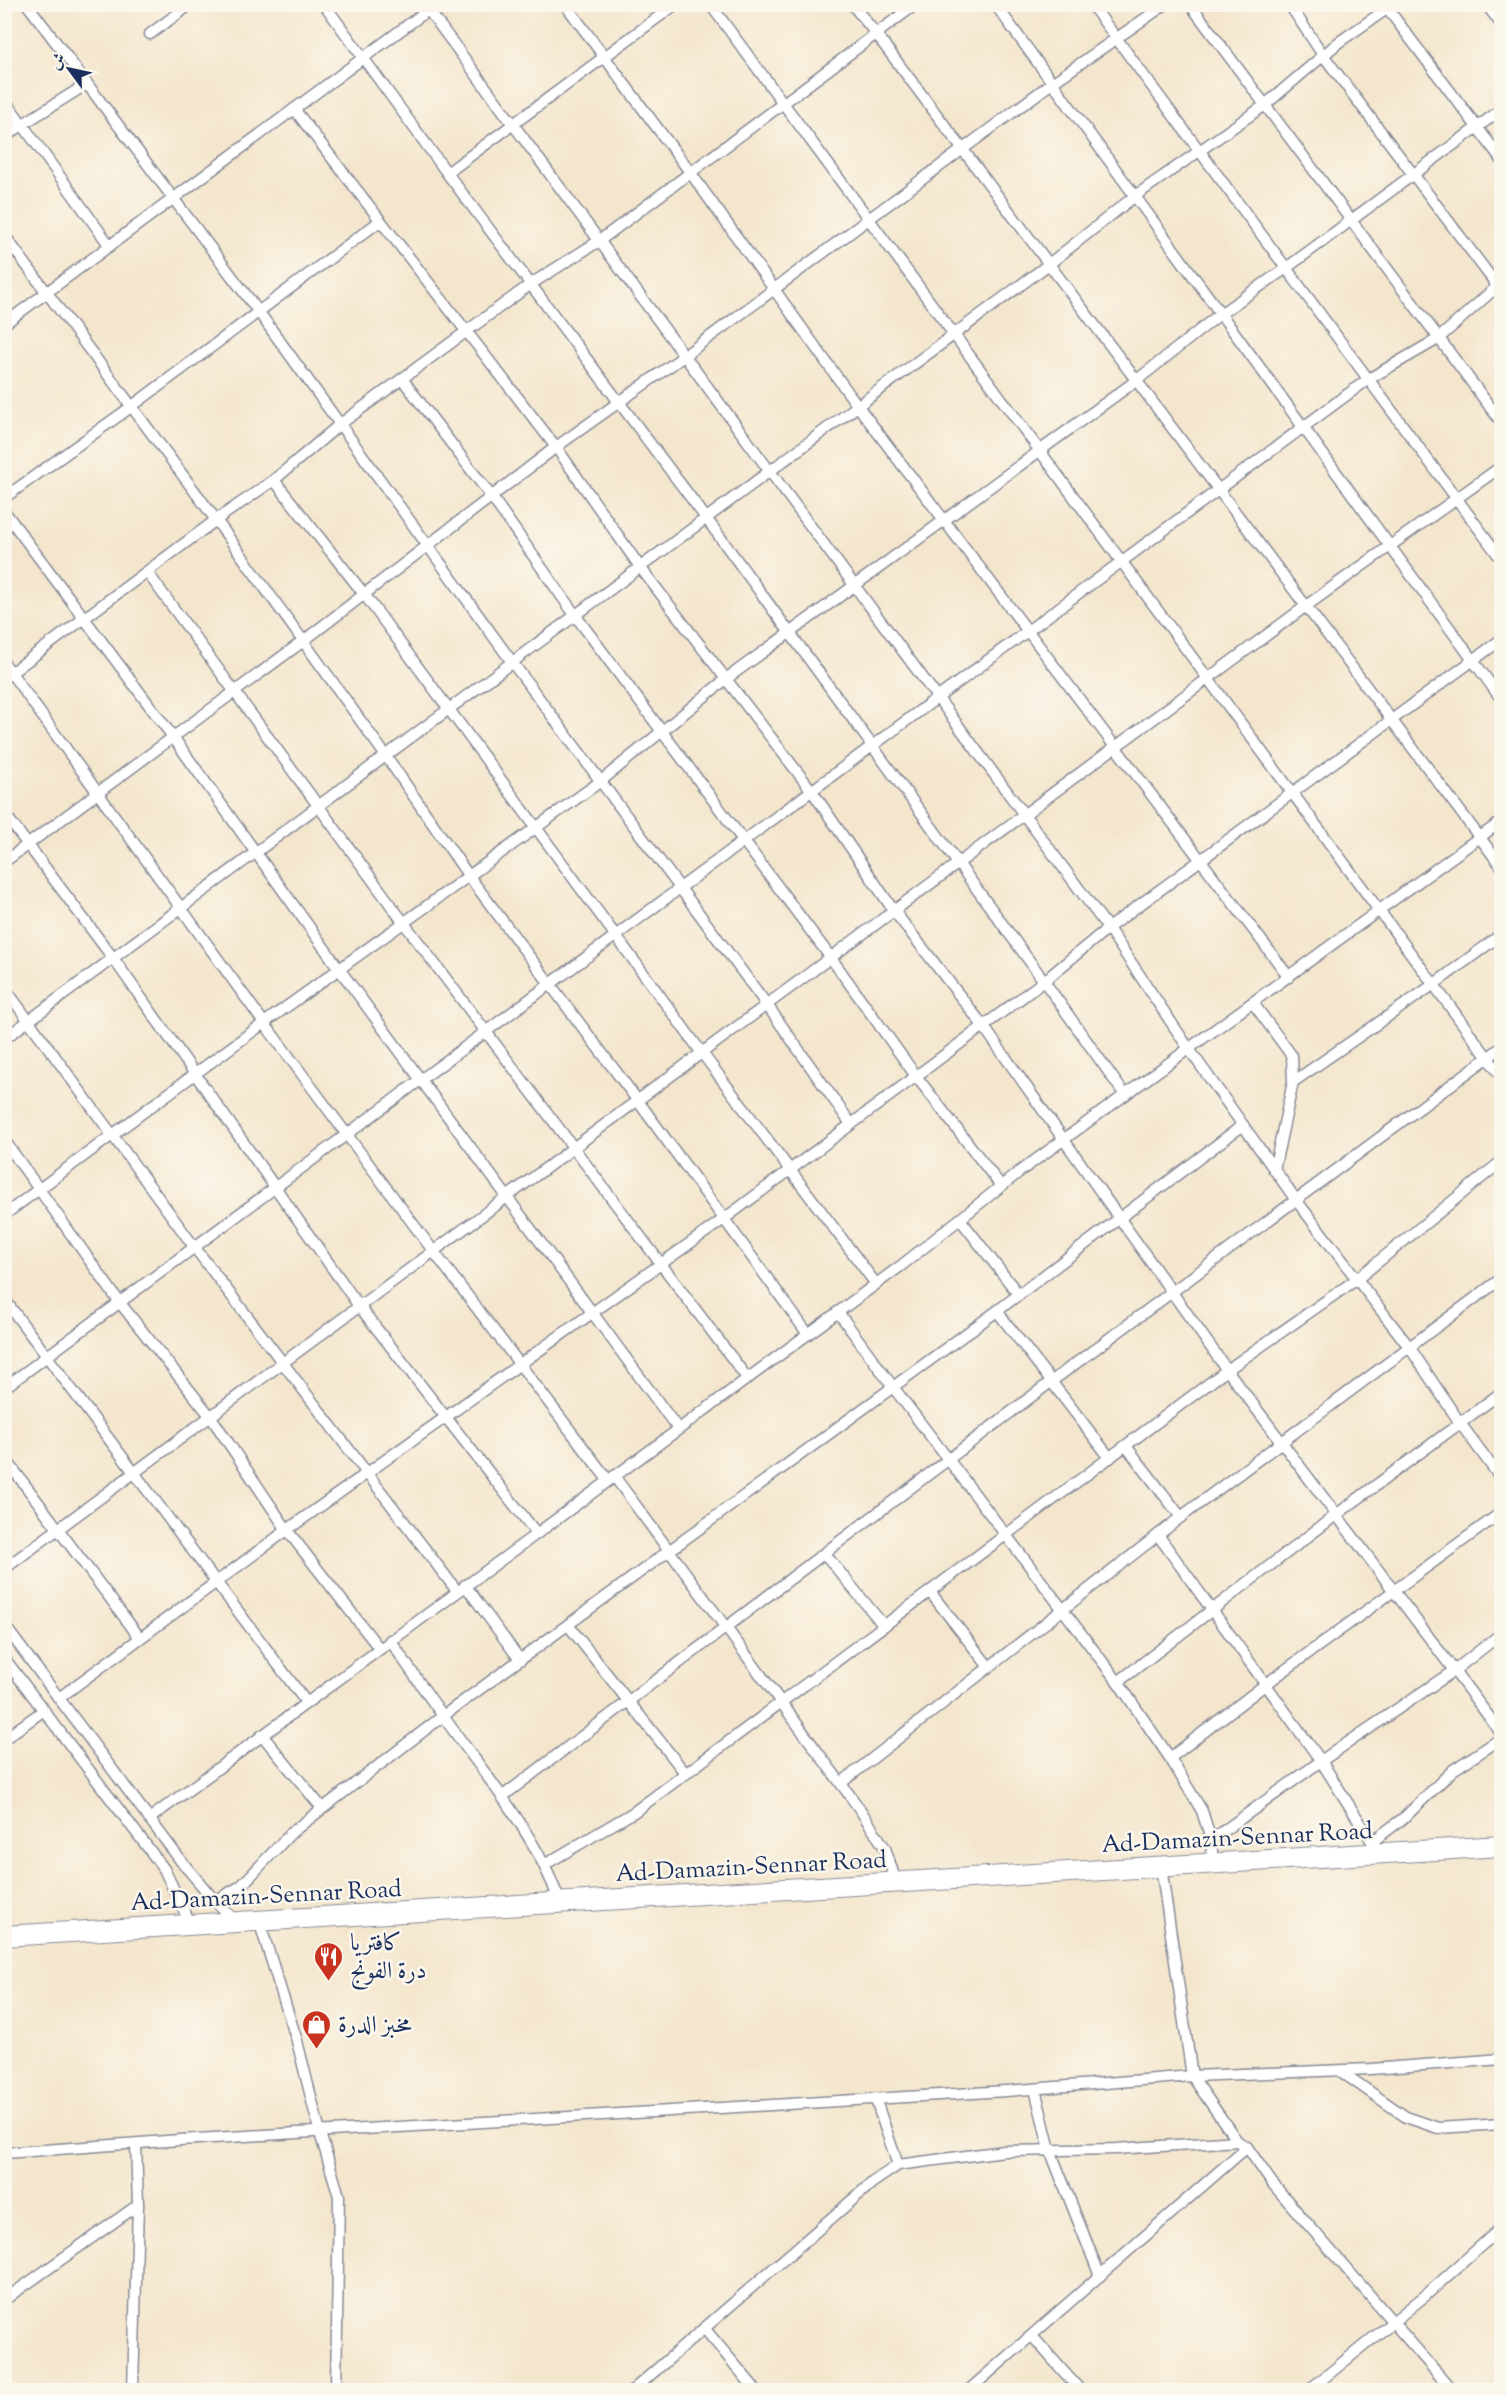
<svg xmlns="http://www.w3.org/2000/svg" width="1506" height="2395" font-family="'Sorts Mill Goudy',Amiri,serif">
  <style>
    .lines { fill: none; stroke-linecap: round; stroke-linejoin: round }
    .street-casing { stroke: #888a96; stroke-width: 13 }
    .highway-casing { stroke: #888a96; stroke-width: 22 }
    .street { stroke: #fff; stroke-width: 10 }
    .highway { stroke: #fff; stroke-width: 20 }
    .labels { text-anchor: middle; stroke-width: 5; stroke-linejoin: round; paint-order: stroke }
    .street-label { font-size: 24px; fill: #1b2f5e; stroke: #fbf7ec }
    .poi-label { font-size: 24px; fill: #1b2f5e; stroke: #fbf7ec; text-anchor: start }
  </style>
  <rect width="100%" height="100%" fill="#fbf7ec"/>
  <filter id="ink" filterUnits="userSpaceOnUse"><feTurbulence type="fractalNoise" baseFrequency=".0167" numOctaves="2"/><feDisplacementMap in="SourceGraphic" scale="12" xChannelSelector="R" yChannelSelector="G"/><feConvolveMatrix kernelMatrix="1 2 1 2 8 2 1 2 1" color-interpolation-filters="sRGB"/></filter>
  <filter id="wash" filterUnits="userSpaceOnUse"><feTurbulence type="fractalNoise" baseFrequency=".008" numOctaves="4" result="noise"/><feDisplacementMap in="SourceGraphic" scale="24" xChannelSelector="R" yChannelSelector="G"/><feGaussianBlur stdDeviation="1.35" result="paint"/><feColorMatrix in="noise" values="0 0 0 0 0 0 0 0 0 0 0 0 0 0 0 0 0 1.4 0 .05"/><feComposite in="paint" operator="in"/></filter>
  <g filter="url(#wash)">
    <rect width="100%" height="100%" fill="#f4e6cd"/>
  </g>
  <g filter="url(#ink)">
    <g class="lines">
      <defs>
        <g id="street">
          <path d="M27,4L258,311L512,662L767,1005L851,1124"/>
          <path d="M324,4L447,173L706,518L1044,981L1125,1095"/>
          <path d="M424,4L1108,928L1189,1049L1296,1200L1410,1348L1460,1423L1502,1480"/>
          <path d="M565,4L690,172L857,405L1289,977"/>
          <path d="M710,4L1502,1077"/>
          <path d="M852,4L876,34L1502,867"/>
          <path d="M995,4L1502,700"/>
          <path d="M1091,4L1502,560"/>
          <path d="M1190,4L1502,423"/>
          <path d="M1289,4L1323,55L1502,292"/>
          <path d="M1384,4L1502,160"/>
          <path d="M1486,4L1502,25"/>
          <path d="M150,34L191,4"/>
          <path d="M4,99L110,246"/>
          <path d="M294,109L556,447L640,567L812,791L894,911L984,1027L1227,1370L1502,1734"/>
          <path d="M4,138L23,124L87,84"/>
          <path d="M447,173L676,4"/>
          <path d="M4,235L216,520L386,756L468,875L638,1101L808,1334"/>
          <path d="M4,324L436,4"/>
          <path d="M403,380L491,496L575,615L831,958L916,1076L1001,1186"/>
          <path d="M274,480L364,594L702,1053L876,1284"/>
          <path d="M4,498L131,407L380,221"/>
          <path d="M4,511L173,737L340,970L678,1429"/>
          <path d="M147,572L404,923L747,1378"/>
          <path d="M4,663L264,1023L434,1252L608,1480"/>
          <path d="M4,678L216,520L274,480L339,425L531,284L599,241L916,4"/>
          <path d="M4,813L113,958L359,1306L537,1534"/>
          <path d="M4,862L302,642L556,447L684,356L1052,83L1166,4"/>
          <path d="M4,987L195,1248L457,1591"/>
          <path d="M1253,1003L1292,1056L1293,1082L1274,1170"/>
          <path d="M4,1039L1049,264L1135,196L1265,105L1339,42L1394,4"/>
          <path d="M1293,1082L1433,985L1502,934"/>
          <path d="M4,1140L120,1303L211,1417L287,1530L379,1648"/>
          <path d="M4,1215L264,1023L601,781L726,679L1137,380L1220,314L1285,269L1502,109"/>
          <path d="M960,1219L1019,1295"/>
          <path d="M4,1299L306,1702"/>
          <path d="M997,1311L1110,1458"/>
          <path d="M838,1312L893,1387L1118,1682L1170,1758L1202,1811L1211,1840L1213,1864"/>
          <path d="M4,1388L1367,380L1438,339L1502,282"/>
          <path d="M1126,1446L1181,1517"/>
          <path d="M4,1457L140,1638"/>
          <path d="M614,1476L859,1808L885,1848L896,1882"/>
          <path d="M1158,1535L1321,1761L1380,1854"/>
          <path d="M825,1554L884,1626"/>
          <path d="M4,1569L1306,606L1502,466"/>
          <path d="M465,1585L520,1660"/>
          <path d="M930,1592L989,1667"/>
          <path d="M4,1625L181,1861L215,1901L237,1922"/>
          <path d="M568,1625L686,1774"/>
          <path d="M390,1640C408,1666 425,1691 443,1716C485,1775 536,1833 560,1903"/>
          <path d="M4,1658L164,1869L191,1925"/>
          <path d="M1118,1682L1336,1515L1502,1392"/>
          <path d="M59,1698L287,1530L724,1219L1044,981L1108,928L1502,639"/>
          <path d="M262,1735L322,1808"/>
          <path d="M4,1739L44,1710"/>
          <path d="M1170,1758L1266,1684L1502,1512"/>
          <path d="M841,1783L1181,1517L1502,1278"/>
          <path d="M503,1796L1052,1381L1502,1047"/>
          <path d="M149,1819L902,1265L1019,1172L1502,821"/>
          <path d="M1211,1840L1321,1761L1455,1670L1502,1633"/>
          <path d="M1373,1841L1405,1817L1453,1770L1502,1738"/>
          <path d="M544,1865L634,1812L1227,1370L1357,1279L1502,1161"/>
          <path d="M1161,1867L1192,2076L1237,2141L1247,2147L1272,2183L1452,2390"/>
          <path d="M215,1901L241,1886L292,1832L443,1716L997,1311L1243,1125"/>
          <path d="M259,1921L297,2041L320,2133L339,2196L336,2390"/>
          <path d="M1340,2071L1406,2117L1438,2128L1502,2124"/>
          <path d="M1035,2089L1050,2150L1100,2276"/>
          <path d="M875,2098L898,2165"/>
          <path d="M4,2153L180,2140L1006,2091L1192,2076L1371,2069L1502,2059"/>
          <path d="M4,2300L138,2205"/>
          <path d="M704,2328L756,2390"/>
          <path d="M1032,2336L1080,2390"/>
          <path d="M133,2390L138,2205L136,2144"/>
          <path d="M633,2390L873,2182L898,2165L1004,2151L1116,2149L1237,2141"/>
          <path d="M969,2390L1247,2147"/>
          <path d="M1309,2390L1426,2295L1502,2227"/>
        </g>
        <path id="highway" d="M4,1936L1502,1846"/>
      </defs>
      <use href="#street" class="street-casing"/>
      <use href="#highway" class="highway-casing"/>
      <use href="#street" class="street"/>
      <use href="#highway" class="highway"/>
    </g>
  </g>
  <defs>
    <symbol id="restaurant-pin" viewBox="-11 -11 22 30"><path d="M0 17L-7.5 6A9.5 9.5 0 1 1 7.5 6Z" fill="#c8321e" stroke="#fbf7ec"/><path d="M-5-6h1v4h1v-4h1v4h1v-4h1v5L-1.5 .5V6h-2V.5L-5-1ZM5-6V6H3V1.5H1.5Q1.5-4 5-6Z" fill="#fff"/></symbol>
    <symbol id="shop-pin" viewBox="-11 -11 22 30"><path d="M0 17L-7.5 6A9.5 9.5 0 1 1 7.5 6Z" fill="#c8321e" stroke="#fbf7ec"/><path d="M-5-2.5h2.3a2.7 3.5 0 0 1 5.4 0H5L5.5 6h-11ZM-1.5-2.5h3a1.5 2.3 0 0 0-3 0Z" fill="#fff"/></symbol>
  </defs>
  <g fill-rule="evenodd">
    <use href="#restaurant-pin" x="312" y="1940" width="33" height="45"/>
    <use href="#shop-pin" x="300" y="2008" width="33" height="45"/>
  </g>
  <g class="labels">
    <g class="street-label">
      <text transform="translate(1237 1837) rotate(-3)" y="8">Ad-Damazin-Sennar Road</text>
      <text transform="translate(751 1866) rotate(-3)" y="8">Ad-Damazin-Sennar Road</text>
      <text transform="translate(266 1895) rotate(-3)" y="8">Ad-Damazin-Sennar Road</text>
    </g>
    <g class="poi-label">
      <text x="350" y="1950">كافتريا<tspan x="350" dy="28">درة الفونج</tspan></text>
      <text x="338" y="2032">مخبز الدرة</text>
    </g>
  </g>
  <rect width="1506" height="2395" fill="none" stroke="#fbf7ec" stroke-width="24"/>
  <g transform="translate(69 69) rotate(303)" stroke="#fbf7ec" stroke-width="4.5" paint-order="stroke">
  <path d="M0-4.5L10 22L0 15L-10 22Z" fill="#1b2f5e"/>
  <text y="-9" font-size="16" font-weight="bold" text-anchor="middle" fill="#1b2f5e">ش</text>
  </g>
</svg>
